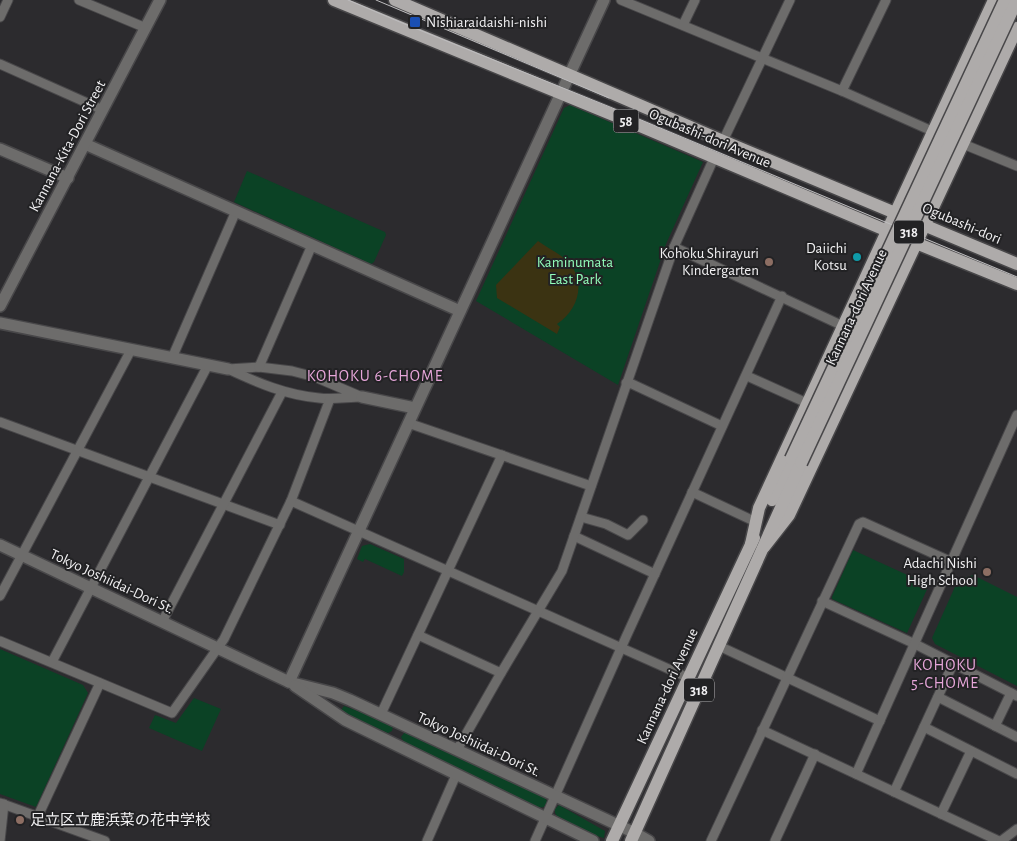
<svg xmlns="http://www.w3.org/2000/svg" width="1017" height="841" font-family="'Alegreya Sans','Noto Sans JP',sans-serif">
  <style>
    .green { fill: #0b4225 }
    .sand { fill: #3b3312 }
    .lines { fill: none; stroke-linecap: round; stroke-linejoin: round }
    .minor-casing { stroke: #484749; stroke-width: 11 }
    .tertiary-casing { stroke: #484749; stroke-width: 14 }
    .primary-casing { stroke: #484749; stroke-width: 15 }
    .minor { stroke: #6d6c6b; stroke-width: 9 }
    .tertiary { stroke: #6d6c6b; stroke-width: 11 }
    .primary { stroke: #aeabaa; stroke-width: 12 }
    .tram { stroke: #bdbcbe; stroke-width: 1 }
    .primary-bridge-casing { stroke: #484749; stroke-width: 15; stroke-linecap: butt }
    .primary-bridge { stroke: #aeabaa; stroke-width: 12 }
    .transit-dot { fill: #1a4fb4; stroke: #222224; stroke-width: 2 }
    .culture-dot { fill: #0f9aa8; stroke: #222224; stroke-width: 2 }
    .education-dot { fill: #8d6e63; stroke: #222224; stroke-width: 2 }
    .labels { text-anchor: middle; stroke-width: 4; stroke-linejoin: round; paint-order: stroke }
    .shield { fill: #222224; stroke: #b3b2b4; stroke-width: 1 }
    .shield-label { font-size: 14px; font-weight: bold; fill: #f1f0f2 }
    .poi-label { font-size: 15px; fill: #f1f0f2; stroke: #222224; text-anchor: end }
    .street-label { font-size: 15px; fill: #f1f0f2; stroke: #222224 }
    .park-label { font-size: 15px; fill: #92fdba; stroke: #222224 }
    .neighbourhood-label { font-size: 16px; letter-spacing: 1px; fill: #e6a6d9; stroke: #222224 }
  </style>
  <rect width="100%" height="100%" fill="#2c2b2e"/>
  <g class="green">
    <path d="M570,105L703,162L666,244L618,385L476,301L564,108Z"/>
    <path d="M247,171L385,232L386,235L374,262L371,264L234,202Z"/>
    <path d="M370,544L404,559V572L402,576L365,559L363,562L357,559L362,546Z"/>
    <path d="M853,550L929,585L907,633L832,599V597Z"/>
    <path d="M973,575L1017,597V686L935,644L932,638L958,580Z"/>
    <path d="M0,649L83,685L88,693L36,807L0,794Z"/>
    <path d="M194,698L221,709L202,751L149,728L155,715L176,723Z"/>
    <path d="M344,706L389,722L393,726L392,731L388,733L348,715L341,710Z"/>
    <path d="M405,732L417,734L544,794L547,802L544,807L536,808L406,745L401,737Z"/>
    <path d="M559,805L605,831L604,838L586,833L557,816L555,813V809Z"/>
  </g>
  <path class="sand" d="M538,241C547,248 558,252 567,261C587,280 579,310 557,324L560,327L557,334L497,298L496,285Z"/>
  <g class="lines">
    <defs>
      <g id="minor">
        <path d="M79,0L146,28"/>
        <path d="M621,0L842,91L932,131"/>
        <path d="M0,17L8,0"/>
        <path d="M683,25L695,0"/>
        <path d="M0,64L103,110"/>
        <path d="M842,91L886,0"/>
        <path d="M723,141L790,0"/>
        <path d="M963,144L1017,166"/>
        <path d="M674,247L843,326"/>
        <path d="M172,358L236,211"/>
        <path d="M259,367L292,371L315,377L362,397C348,397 333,400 319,398C286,395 258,383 228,369Z"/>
        <path d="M259,367L312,245"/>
        <path d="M747,376L807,403"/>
        <path d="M626,383L632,384L722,426"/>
        <path d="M0,422L280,525"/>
        <path d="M408,423L591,486"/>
        <path d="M692,492L756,522"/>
        <path d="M291,501L689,678"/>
        <path d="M581,517L606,524L628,535L643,520"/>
        <path d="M574,536L655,574"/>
        <path d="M0,596L131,350"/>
        <path d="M822,601L915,644L1017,696"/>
        <path d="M162,622L282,392"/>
        <path d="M418,635L501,673"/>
        <path d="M0,641L172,713L224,639L291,501L330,399"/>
        <path d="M719,646L880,721"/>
        <path d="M52,662L208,365"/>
        <path d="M938,697L1017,737"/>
        <path d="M381,714L502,455"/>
        <path d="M995,726L1011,693"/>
        <path d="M924,727L1017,774"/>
        <path d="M762,730L999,841"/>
        <path d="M457,750L501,673L562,571L674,247L714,158"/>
        <path d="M856,774L1017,415"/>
        <path d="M894,792L953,664"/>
        <path d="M0,803L105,841"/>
        <path d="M941,814L971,751"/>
        <path d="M38,816L100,683"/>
        <path d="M0,841L4,804"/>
        <path d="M427,841L456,775"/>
        <path d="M535,841L626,637L782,296"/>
        <path d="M711,841L859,524L863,522L952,562"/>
        <path d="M775,841L815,754"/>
        <path d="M1001,841L1017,829"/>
      </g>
      <g id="tertiary">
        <path d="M85,144L460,311"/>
        <path d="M0,149L68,178"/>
        <path d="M0,306L160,0"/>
        <path d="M0,323L228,369"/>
        <path d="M362,397L415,408"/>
        <path d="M0,545L289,682L333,693L350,700L635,833L649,841"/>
        <path d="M289,682L604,0"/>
        <path d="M295,686L345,720L593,841"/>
      </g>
      <g id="primary">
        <path d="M334,0L640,126L916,243L1017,284"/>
        <path d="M395,0L723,141L1017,264"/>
        <path d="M772,500L791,459"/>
        <path d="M751,544L759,508L994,0"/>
        <path d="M764,547L789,515L1017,28"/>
        <path d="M612,841L754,538"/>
        <path d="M631,841L801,463"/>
      </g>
    </defs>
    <use href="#minor" class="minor-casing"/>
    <use href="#tertiary" class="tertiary-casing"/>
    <use href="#primary" class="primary-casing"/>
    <use href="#minor" class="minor"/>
    <use href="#tertiary" class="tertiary"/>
    <use href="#primary" class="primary"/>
    <g class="tram">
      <path d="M348,0L407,25L610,107L1017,277"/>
      <path d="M376,0L609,98"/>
    </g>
    <defs>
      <g id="primary-bridge">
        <path d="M791,459L1005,0"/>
        <path d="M801,463L1017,0"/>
      </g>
    </defs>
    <use href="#primary-bridge" class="primary-bridge-casing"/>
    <use href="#primary-bridge" class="primary-bridge"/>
  </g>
  <rect class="transit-dot" x="409" y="16" width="12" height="12" rx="2.5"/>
  <circle class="culture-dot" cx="857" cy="257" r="5"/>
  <g class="education-dot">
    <circle cx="769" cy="262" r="5"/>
    <circle cx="987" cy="572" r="5"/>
    <circle cx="20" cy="820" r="5"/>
  </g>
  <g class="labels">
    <g class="shield">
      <rect x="613.5" y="109.5" width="25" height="23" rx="4"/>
      <rect x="894" y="220.5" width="30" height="23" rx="4"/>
      <rect x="684" y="678.5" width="30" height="23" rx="4"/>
    </g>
    <g class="shield-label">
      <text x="626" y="126">58</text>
      <text x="909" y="237">318</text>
      <text x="699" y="695">318</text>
    </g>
    <g class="poi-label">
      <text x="426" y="27" text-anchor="start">Nishiaraidaishi-nishi</text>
      <text x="847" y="253">Daiichi<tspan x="847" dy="17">Kotsu</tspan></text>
      <text x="759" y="258">Kohoku Shirayuri<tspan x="759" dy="17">Kindergarten</tspan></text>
      <text x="977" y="568">Adachi Nishi<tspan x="977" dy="17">High School</tspan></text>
      <text x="30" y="825" text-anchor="start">足立区立鹿浜菜の花中学校</text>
    </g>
    <g class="street-label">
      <text transform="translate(710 138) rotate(23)" y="5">Ogubashi-dori Avenue</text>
      <text transform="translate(67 146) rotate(-62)" y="5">Kannana-Kita-Dori Street</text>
      <text transform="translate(962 223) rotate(23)" y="5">Ogubashi-dori</text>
      <text transform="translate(856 307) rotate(-65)" y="5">Kannana-dori Avenue</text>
      <text transform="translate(112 581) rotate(25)" y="5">Tokyo Joshiidai-Dori St.</text>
      <text transform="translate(667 686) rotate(-65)" y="5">Kannana-dori Avenue</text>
      <text transform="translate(479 744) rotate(25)" y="5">Tokyo Joshiidai-Dori St.</text>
    </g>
    <g class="park-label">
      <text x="575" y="267">Kaminumata<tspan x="575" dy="17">East Park</tspan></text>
    </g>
    <g class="neighbourhood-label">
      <text x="375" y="381">KOHOKU 6-CHOME</text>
      <text x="945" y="670">KOHOKU<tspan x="945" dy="18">5-CHOME</tspan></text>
    </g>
  </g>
</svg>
